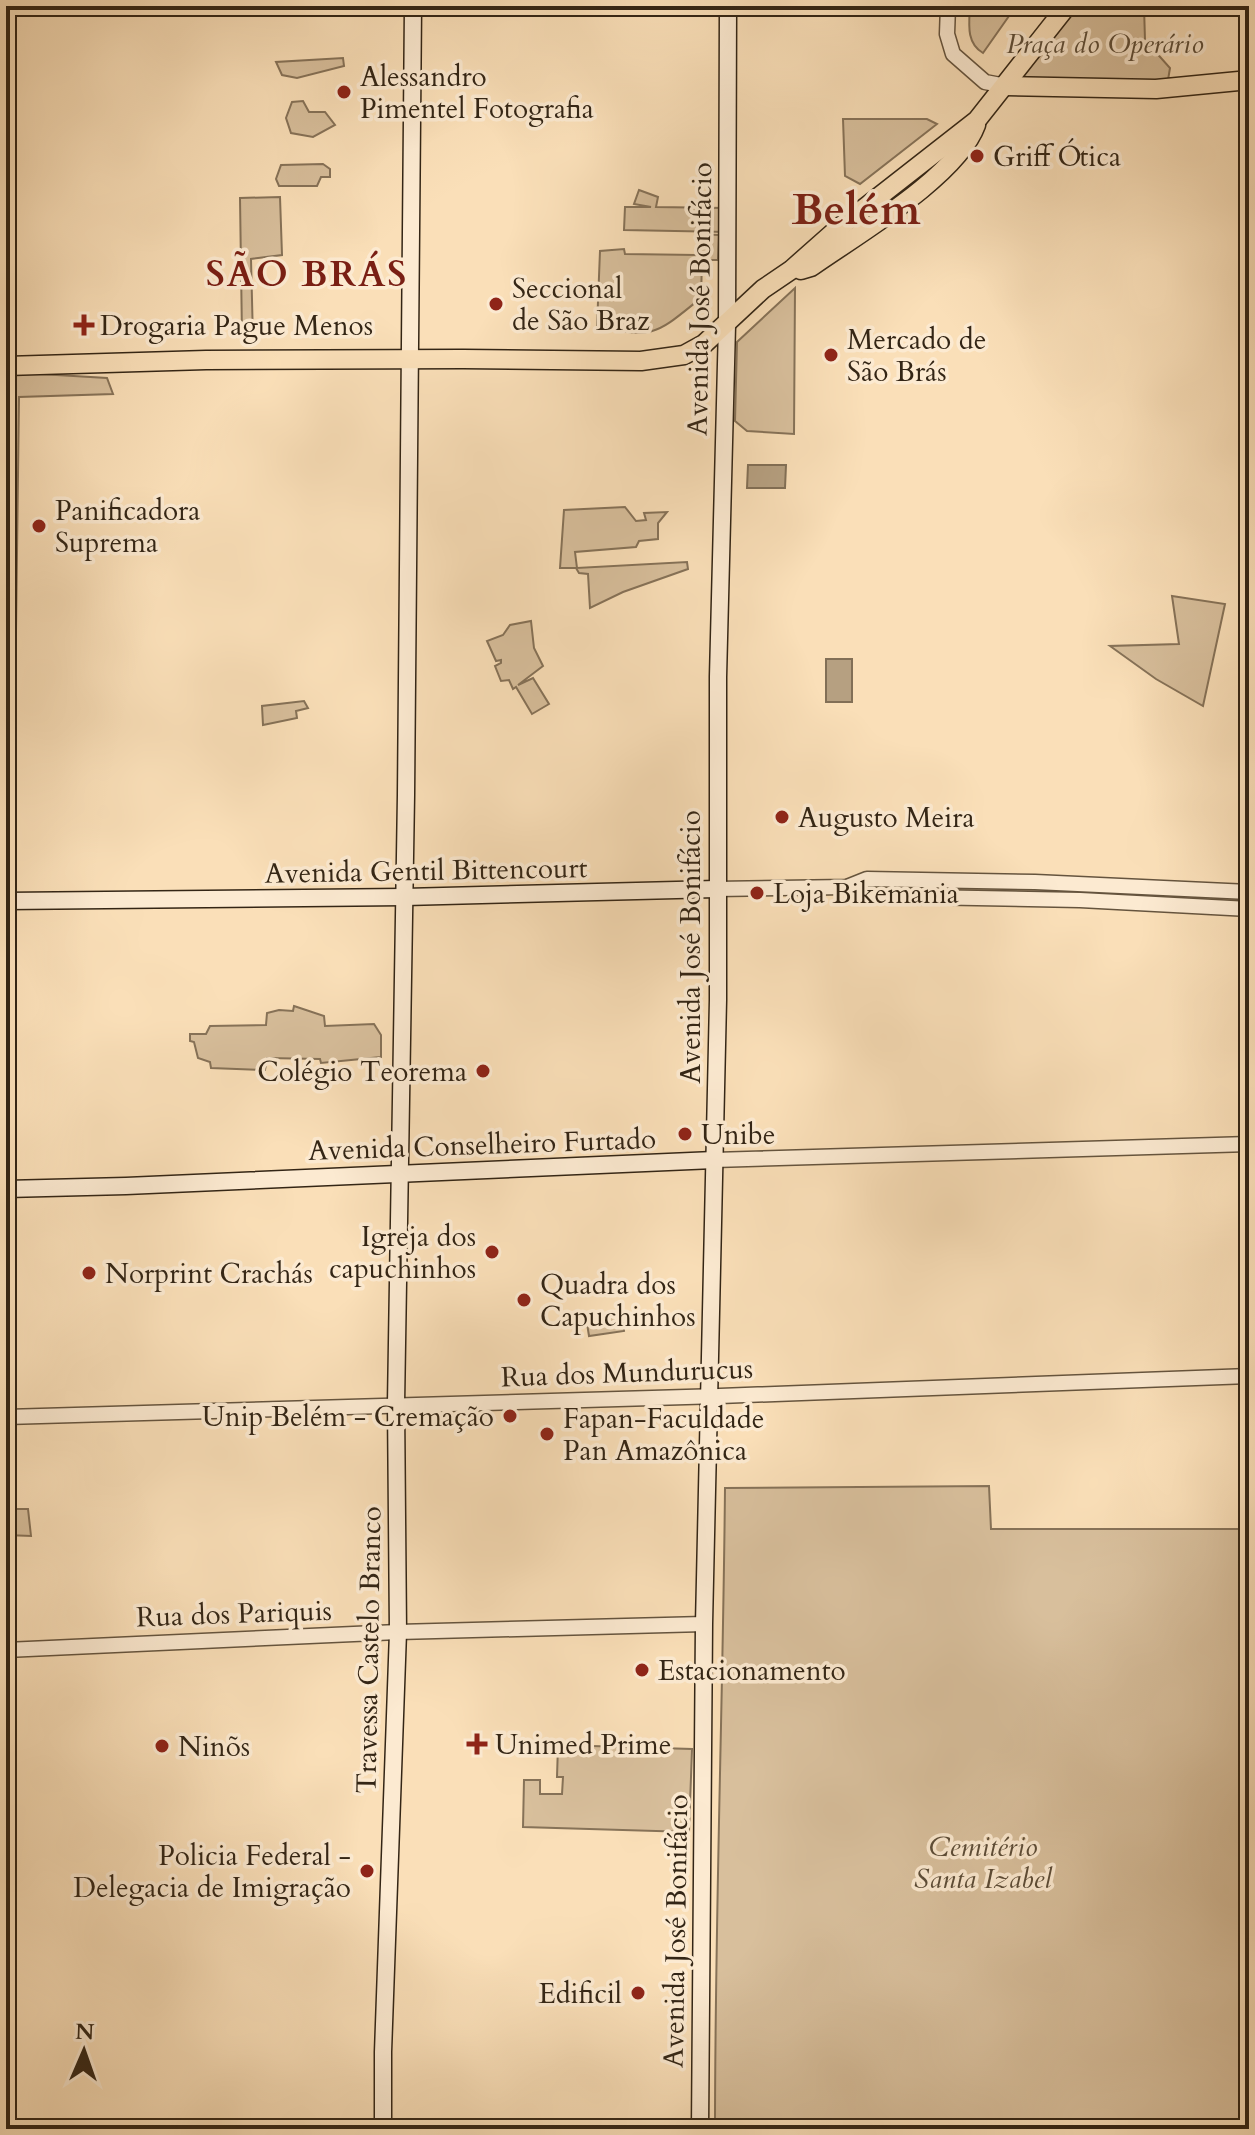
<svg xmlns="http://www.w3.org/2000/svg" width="1255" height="2135" font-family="Cardo,serif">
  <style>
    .green { fill: #d8bf9c; stroke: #867258; stroke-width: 2 }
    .water { fill: #b6a081; stroke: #826f56; stroke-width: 2 }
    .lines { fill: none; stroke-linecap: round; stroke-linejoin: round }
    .tertiary-casing { stroke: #65543e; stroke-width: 17 }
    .secondary-casing { stroke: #332515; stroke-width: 19 }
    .primary-casing { stroke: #332515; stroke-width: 21 }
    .tertiary { stroke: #fcead1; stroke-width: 14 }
    .secondary { stroke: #fcead1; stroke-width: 16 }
    .primary { stroke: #fadfb8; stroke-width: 18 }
    .poi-dot { fill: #8f2418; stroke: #fcead1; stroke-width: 3 }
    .labels { text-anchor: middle; stroke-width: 7; stroke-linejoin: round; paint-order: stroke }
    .park-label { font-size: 28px; font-style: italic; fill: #5c4c37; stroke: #fcead1 }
    .poi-label { font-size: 28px; fill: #332515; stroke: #fcead1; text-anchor: start }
    .street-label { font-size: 28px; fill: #332515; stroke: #fcead1 }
    .district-label { font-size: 36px; font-weight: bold; letter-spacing: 2px; fill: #7a1f14; stroke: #fcead1 }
    .town-label { font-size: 44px; font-weight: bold; fill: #7a1f14; stroke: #fcead1 }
  </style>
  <rect width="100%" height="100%" fill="#fadfb8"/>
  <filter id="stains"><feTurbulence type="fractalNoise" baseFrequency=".0025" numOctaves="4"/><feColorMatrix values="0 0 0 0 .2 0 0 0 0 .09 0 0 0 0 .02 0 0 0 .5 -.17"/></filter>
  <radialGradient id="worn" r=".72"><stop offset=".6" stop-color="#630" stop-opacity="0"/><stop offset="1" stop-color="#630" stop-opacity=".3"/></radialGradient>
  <g class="green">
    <path d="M970,6H1016L983,53C966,43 969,24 970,6Z"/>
    <path d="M1077,6H1144L1145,40L1170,68L1168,80L1018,83Z"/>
    <path d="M343,58L344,66L297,78L282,75L276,62Z"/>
    <path d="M303,101L309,112H325L335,125L313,137L291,133L286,118L292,102Z"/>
    <path d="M843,119H927L937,124L860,184L845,176Z"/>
    <path d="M323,164L330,169V177H321L317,186H279L276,179L281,165Z"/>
    <path d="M639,190L658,197L656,207L726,208V232L624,230L625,207H651L634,204Z"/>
    <path d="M280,197L282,255L251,259L253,340L242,336L240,198Z"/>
    <path d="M699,234L719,235L718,260H702L701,298C655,335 656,338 597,327L600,251L624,249L625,254L697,255Z"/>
    <path d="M795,288L794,434L747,431L735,421L737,342Z"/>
    <path d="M6,372L107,378L113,394L19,397L15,709L6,708Z"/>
    <path d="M625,507L636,521L646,520L644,513L667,512L658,523V539L639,541L636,547L575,552L577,568L687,562L688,569L623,592L590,608L588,574L579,573L576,568H560L564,510Z"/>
    <path d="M1172,596L1225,604L1203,706L1156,679L1110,646L1179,644Z"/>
    <path d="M531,621L534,648L543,666L518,685L533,678L549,704L532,714L516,687L513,689L509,680L501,681L495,666L501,663V660L496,661L487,641L503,635L510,625Z"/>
    <path d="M304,701L308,708L296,711L297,718L263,725L262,706Z"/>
    <path d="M294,1006L324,1016L325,1026L374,1024L381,1035V1057L321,1063L320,1059L267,1058L265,1070L211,1068L210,1062L198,1058L194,1042L190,1041V1034H206L210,1026L266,1025L267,1013L279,1010L293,1011Z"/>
    <path d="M622,1312L624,1331L589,1336L586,1317Z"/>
    <path d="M989,1486L991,1529H1249L1248,2129H715C715,1915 723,1702 725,1488Z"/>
    <path d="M14,1494L15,1509H28L31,1536L6,1535V1498Z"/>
    <path d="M558,1745L692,1749L689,1832L523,1827L524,1780H540V1794H562L563,1777H557Z"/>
  </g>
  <g class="water">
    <path d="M748,465H786L785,488H747Z"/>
    <rect x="826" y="659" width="26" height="43"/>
    <path d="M862,883L1249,897V904L861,891Z"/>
  </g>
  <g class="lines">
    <defs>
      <g id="tertiary">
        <path d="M948,6L947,34L953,54L985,82L1006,86"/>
        <path d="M847,887L866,896L1080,900L1249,909"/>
        <path d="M716,889L847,887L867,879L1035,882L1249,892"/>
        <path d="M714,1160L1249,1144"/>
        <path d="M6,1417L720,1396L1249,1376"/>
        <path d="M6,1650L398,1632L704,1624"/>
      </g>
      <g id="secondary">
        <path d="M6,901L405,897L716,889"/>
        <path d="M6,1189L126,1186L714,1160"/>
        <path d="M383,2129V2052L398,1632L396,1404L406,795L413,6"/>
        <path d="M700,2129L704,1624L718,1000V677L727,325L728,6"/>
      </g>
      <g id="primary">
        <path d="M1006,86L1156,89L1249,80"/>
        <path d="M801,270L811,267C856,235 957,177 976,125"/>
        <path d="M6,366L206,360L463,359L641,361L684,355L704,344L763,289L791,270L835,231L977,120L1067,6"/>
      </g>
    </defs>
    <use href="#tertiary" class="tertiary-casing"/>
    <use href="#secondary" class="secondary-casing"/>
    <use href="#primary" class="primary-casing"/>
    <use href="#tertiary" class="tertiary"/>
    <use href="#secondary" class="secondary"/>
    <use href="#primary" class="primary"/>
  </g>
  <g class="poi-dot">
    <circle cx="344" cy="92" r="8"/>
    <circle cx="977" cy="156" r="8"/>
    <circle cx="496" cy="304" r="8"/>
    <path d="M80 313h8v8h8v8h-8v8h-8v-8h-8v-8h8z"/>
    <circle cx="831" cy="355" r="8"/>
    <circle cx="39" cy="526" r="8"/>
    <circle cx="782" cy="817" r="8"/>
    <circle cx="757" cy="893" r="8"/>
    <circle cx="483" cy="1071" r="8"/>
    <circle cx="685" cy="1134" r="8"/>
    <circle cx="492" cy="1252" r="8"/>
    <circle cx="89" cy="1273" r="8"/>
    <circle cx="524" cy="1300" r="8"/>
    <circle cx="510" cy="1416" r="8"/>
    <circle cx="547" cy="1434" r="8"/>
    <circle cx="642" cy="1670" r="8"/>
    <path d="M473 1732h8v8h8v8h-8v8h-8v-8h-8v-8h8z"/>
    <circle cx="162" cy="1746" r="8"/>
    <circle cx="367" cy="1871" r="8"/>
    <circle cx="638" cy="1993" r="8"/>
  </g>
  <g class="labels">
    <g class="park-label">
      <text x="1105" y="53">Praça do Operário</text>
      <text x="983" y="1856">Cemitério<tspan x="983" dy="32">Santa Izabel</tspan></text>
    </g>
    <g class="poi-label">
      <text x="360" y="86">Alessandro<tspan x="360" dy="32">Pimentel Fotografia</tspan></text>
      <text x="993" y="166">Griff Ótica</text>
      <text x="512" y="298">Seccional<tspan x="512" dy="32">de São Braz</tspan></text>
      <text x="100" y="335">Drogaria Pague Menos</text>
      <text x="847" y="349">Mercado de<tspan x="847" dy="32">São Brás</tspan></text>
      <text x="55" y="520">Panificadora<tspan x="55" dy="32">Suprema</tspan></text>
      <text x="798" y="827">Augusto Meira</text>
      <text x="773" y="903">Loja Bikemania</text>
      <text x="467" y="1081" text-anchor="end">Colégio Teorema</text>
      <text x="701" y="1144">Unibe</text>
      <text x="476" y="1246" text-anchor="end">Igreja dos<tspan x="476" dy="32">capuchinhos</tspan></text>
      <text x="105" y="1283">Norprint Crachás</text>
      <text x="540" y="1294">Quadra dos<tspan x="540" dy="32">Capuchinhos</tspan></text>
      <text x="494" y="1426" text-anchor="end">Unip Belém - Cremação</text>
      <text x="563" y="1428">Fapan-Faculdade<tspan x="563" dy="32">Pan Amazônica</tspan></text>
      <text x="658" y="1680">Estacionamento</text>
      <text x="495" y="1754">Unimed Prime</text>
      <text x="178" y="1756">Ninõs</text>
      <text x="351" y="1865" text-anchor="end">Policia Federal -<tspan x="351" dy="32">Delegacia de Imigração</tspan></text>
      <text x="622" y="2003" text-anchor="end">Edificil</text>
    </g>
    <g class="street-label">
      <text transform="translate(699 299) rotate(-89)" y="10">Avenida José Bonifácio</text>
      <text transform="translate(426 870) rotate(-1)" y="10">Avenida Gentil Bittencourt</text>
      <text transform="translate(690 947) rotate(-90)" y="10">Avenida José Bonifácio</text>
      <text transform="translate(482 1144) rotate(-2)" y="10">Avenida Conselheiro Furtado</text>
      <text transform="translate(627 1372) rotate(-2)" y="10">Rua dos Mundurucus</text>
      <text transform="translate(234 1613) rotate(-2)" y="10">Rua dos Pariquis</text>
      <text transform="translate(368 1650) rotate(-89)" y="10">Travessa Castelo Branco</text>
      <text transform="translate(675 1931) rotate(-89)" y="10">Avenida José Bonifácio</text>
    </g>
    <g class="district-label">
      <text x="307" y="286">SÃO BRÁS</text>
    </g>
    <g class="town-label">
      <text x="856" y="224">Belém</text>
    </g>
  </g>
  <rect width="1255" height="2135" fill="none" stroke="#fadfb8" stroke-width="32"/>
  <rect x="8" y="8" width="1239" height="2119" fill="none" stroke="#332515" stroke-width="4"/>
  <rect x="16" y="16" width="1223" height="2103" fill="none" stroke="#332515" stroke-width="2"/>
  <g transform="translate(84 2051) rotate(2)" stroke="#fcead1" stroke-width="6" paint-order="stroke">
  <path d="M0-6L14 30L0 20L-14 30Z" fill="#332515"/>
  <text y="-12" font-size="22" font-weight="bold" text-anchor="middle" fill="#332515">N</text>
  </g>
  <rect width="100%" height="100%" filter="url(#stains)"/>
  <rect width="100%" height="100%" fill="url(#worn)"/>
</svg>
